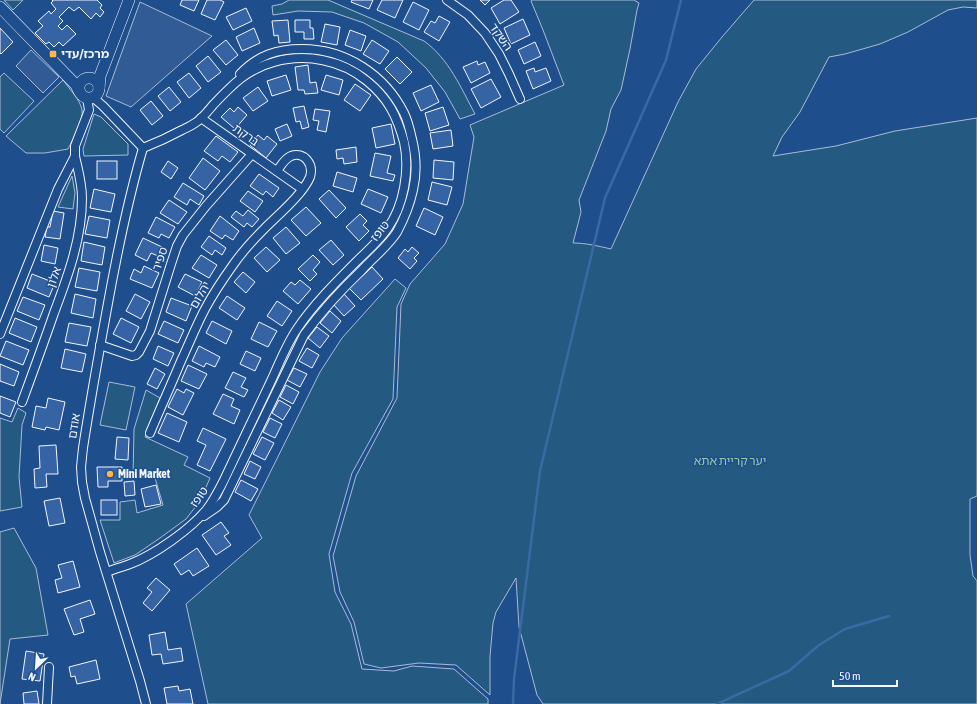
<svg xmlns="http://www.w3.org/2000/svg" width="977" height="704" font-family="'Asap Condensed','Noto Sans Hebrew',sans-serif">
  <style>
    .green { fill: #245a82; stroke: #a8bbd7 }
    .parking { fill: #305b95; stroke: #a8bbd7 }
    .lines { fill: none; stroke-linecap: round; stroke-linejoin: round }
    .stream { stroke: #3b69a3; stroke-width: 2.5 }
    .building { fill: #3563a3; stroke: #f2f6ff }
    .street-casing { stroke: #f2f6ff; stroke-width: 10 }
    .secondary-casing { stroke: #f2f6ff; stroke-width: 12 }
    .street { stroke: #1f4e8c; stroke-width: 8 }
    .secondary { stroke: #1f4e8c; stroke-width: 11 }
    .poi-dot { fill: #ffb74d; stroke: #1f4e8c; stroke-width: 1.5 }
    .labels { text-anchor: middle; stroke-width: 3; stroke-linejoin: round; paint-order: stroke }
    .street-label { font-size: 12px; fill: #f2f6ff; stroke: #1f4e8c }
    .poi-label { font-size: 12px; font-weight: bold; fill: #f2f6ff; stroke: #1f4e8c; text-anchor: start }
    .park-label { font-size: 12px; fill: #97c8a6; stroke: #1f4e8c }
  </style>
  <rect width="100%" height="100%" fill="#1f4e8c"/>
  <g class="green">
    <path d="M4,0H23L13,10Z"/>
    <path d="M289,0H328L424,41C449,59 461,88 475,114L460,119L445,92L426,68L398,42L364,23L332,12L298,11L273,15L272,6L282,4Z"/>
    <path d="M532,0H634L639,3L637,10L630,49L621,90L611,109L606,131L579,200L581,212L573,243C586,243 598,246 611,249L678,102L696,69L722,37L754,0H977V8L963,7L948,10L908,32L880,44L845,54L829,57L800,112L782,137L773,156L836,146L895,131L977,118V496L970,499V555L973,576L977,581V704H543L537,695L519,627L516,578L496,612L493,623L490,656V695L456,665L419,663L381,668L364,664L354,622L340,592L333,556L356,476L397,398L401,304L410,284L445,244L463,204L474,137L470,125L564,85L543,30L531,1Z"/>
    <path d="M4,73L34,101L4,133L0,129V77Z"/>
    <path d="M63,80C69,89 80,99 82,110C84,118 72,141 68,149L45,153H26L6,136Z"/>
    <path d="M94,114L101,117L128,144V155L84,156L83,149Z"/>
    <path d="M72,176L75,193L73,209L58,207Z"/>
    <path d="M395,279L406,288L397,307L393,399L352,473L329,554L335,592L351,624L362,669L394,671L412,666L454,669L488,699V704H208L186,604L262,538L249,515L320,372L342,338Z"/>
    <path d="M109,382L135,387L126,430L100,425Z"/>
    <path d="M146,390L160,398L145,437L188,457L184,465L210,478L200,501L186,519L160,538L135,555L114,563L100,520H120V502L135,500L137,513L163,505L155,478L133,477L134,429Z"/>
    <path d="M18,408L26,413L22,425L19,477L22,507L0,511V418L12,422Z"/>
    <path d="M14,528L36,568L48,635L10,639L0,704V532Z"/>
  </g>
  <g class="parking">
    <path d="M140,2L212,36L131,107L106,96Z"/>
    <path d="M31,50L59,77L43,93L16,66Z"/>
  </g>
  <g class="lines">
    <g class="stream">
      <path d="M513,704L514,679L540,471L605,198L666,60L681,0"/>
      <path d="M717,704L789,671L819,645L845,629L889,616"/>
    </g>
  </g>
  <g class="building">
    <path d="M52,0H97L102,5L100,8L104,12L100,17L96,13L91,19L79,7L74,11L69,7L59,17L63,21L58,26L62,30L67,25L76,34L63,46L59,42L54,47L49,42L46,44L35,33L43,26L38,21L49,11L51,14L56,9L51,3L53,1Z"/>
    <path d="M182,0H199L194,11L180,5Z"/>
    <path d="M207,0H220L224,2L215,20L201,14Z"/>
    <path d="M352,0H373L369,9L351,2Z"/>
    <path d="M382,0H403L395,18L377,10Z"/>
    <path d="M480,0H490L485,5Z"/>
    <path d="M504,0H511L519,12L500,24L491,8Z"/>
    <path d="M413,2L429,10L419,30L403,22Z"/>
    <path d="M246,8L252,21L233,30L226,17Z"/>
    <path d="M439,16L450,22L439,41L424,32L431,21L435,23Z"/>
    <path d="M523,19L530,35L511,44L504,28Z"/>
    <path d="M288,20L290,42L279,43L278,35L274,36L272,21Z"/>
    <path d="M295,20H310V28H313L314,39H304V32H295Z"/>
    <path d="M325,24L340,27L337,45L321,42Z"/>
    <path d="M0,28L13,42L1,54L0,53Z"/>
    <path d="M254,28L260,43L242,51L236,37Z"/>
    <path d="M350,30L366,36L361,51L345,45Z"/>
    <path d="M226,40L238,55L226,65L213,50Z"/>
    <path d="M372,40L389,51L380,64L363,54Z"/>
    <path d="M535,42L541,56L524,64L518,50Z"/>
    <path d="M208,56L221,72L208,82L196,66Z"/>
    <path d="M397,57L412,72L400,84L385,69Z"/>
    <path d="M477,61L478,65L485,62L490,73L471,83L463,67Z"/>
    <path d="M308,65L310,83L316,82L318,93L305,94L304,90H298L295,67Z"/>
    <path d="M534,68L535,72L546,68L551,81L533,89L526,71Z"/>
    <path d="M189,73L201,88L189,98L177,82Z"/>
    <path d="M286,75L291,90L272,96L267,81Z"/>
    <path d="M326,75L343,80L339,95L321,90Z"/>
    <path d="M491,79L501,97L481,108L471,89Z"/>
    <path d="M355,84L371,95L360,111L344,100Z"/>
    <path d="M431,85L439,102L421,111L413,93Z"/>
    <path d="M169,87L181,102L170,111L158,96Z"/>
    <path d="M258,87L268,101L253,111L243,98Z"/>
    <path d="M151,101L163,116L152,125L140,110Z"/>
    <path d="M304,106L309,127L302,129L300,121L296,122L293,108Z"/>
    <path d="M238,107L247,115L235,129L221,117L230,108L234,112Z"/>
    <path d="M443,107L449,125L430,131L425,113Z"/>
    <path d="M315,109L330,111L326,132L317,130L319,121L313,120Z"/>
    <path d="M287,124L292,136L280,141L275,129Z"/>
    <path d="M391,124L395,144L376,148L372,128Z"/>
    <path d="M451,130L453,146L433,149L430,133Z"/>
    <path d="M258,135L264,140L267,136L277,144L266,158L250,145Z"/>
    <path d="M216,136L238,152L230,162L222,156L218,161L204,151Z"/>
    <path d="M356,147L357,162L344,164L343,158L337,159L336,150Z"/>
    <path d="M375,153L391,156L387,173L395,175L393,181L370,176Z"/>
    <path d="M203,158L220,171L205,190L189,178Z"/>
    <path d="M434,160L454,162L453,180L433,178Z"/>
    <rect x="97" y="161" width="20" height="18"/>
    <path d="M168,161L178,168L171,179L161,172Z"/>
    <path d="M337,172L357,178L353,192L333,186Z"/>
    <path d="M259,174L279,188L273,197L266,191L263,195L250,186Z"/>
    <path d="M432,182L452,187L447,205L428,200Z"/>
    <path d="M183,183L204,196L199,205L190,199L187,205L174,197Z"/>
    <path d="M94,189L115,194L111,212L90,208Z"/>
    <path d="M368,189L388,197L381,213L361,204Z"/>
    <path d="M329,190L346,208L336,218L319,199Z"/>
    <path d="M248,191L263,201L255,212L240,201Z"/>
    <path d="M169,200L187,212L178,224L160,213Z"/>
    <path d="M306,207L321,223L306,236L291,220Z"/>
    <path d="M424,208L443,217L435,235L416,226Z"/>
    <path d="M248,210L259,219L252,227L247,223L244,227L231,217L236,211L243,216Z"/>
    <path d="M53,211L64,213L60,239L45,237L47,227H50Z"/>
    <path d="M360,214L367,221L363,225L369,231L359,241L346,227Z"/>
    <path d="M89,216L110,220L107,238L85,234Z"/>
    <path d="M220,216L239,231L233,240L225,235L222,239L210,231Z"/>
    <path d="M156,217L175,227L169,238L161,234L159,238L148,233Z"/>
    <path d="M286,227L300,243L286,254L273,238Z"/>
    <path d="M209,236L226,248L222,255L215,250L212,255L201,247Z"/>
    <path d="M143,238L162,247L158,256L151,253L147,261L135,255Z"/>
    <path d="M331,240L344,255L333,265L319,250Z"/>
    <path d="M84,242L105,247L102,265L81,261Z"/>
    <path d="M44,245L58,248L55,264L41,261Z"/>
    <path d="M266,247L280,260L267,272L254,258Z"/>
    <path d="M412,247L419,253L414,258L417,261L410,269L398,258L405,249L408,252Z"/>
    <path d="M201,255L217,265L209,278L192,268Z"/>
    <path d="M313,255L320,262L313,270L317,274L310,281L298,269Z"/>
    <path d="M144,266L159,273L152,288L130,279L134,269L141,273Z"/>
    <path d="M372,267L383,279L361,300L349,288Z"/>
    <path d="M79,268L100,272L97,291L75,287Z"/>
    <path d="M243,272L255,282L246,293L234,282Z"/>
    <path d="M32,274L55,283L49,297L27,288Z"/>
    <path d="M185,274L202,282L195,296L178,287Z"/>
    <path d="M300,280L311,289L298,304L283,291L291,282L295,285Z"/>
    <path d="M75,294L96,299L93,318L71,313Z"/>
    <path d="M135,294L150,302L141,319L126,311Z"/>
    <path d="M344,294L355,306L344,316L333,304Z"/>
    <path d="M227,296L245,308L237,320L219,308Z"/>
    <path d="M23,297L45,305L39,320L17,311Z"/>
    <path d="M171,298L192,306L186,321L166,312Z"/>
    <path d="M277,301L292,311L282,326L267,316Z"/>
    <path d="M330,311L341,321L332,333L320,323Z"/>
    <path d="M15,318L37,327L31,342L9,333Z"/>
    <path d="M121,318L139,327L131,343L113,334Z"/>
    <path d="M164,321L184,330L178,343L158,334Z"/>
    <path d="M212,321L232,331L226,344L206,333Z"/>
    <path d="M259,322L277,331L268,347L251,339Z"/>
    <path d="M69,323L91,327L87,346L65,342Z"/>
    <path d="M317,327L329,336L320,348L308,338Z"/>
    <path d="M6,341L29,350L23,365L0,356Z"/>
    <path d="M158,346L174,353L168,366L153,359Z"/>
    <path d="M199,346L220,357L215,367L206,363L204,367L192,361Z"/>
    <path d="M307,348L319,355L312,368L299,361Z"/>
    <path d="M65,349L86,354L82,372L61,368Z"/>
    <path d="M246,351L261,358L255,371L240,364Z"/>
    <path d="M0,364L19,372L14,386L0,381Z"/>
    <path d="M188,365L207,374L199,389L181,381Z"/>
    <path d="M155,368L165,374L157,389L147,384Z"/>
    <path d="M294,368L307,374L300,387L287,380Z"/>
    <path d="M233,372L246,378L241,387L248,390L244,397L225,388Z"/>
    <path d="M286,385L299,392L293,404L280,397Z"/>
    <path d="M177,389L184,393L186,389L194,393L183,415L168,407Z"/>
    <path d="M223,394L234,399L231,406L240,410L234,424L213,414Z"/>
    <path d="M0,396L16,402L10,417L0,413Z"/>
    <path d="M48,398L65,402L59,430L46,427L45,430L32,427L36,406L46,408Z"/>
    <path d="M279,400L291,407L283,420L272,413Z"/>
    <path d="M167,413L187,422L179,442L158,433Z"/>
    <path d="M270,418L282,424L275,438L263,432Z"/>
    <path d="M203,428L226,439L210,471L197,465L206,445L197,441Z"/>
    <path d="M117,437L129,438L128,460L115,459Z"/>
    <path d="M262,437L274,443L265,460L253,454Z"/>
    <path d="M56,445L58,474H46L47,487L35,488L34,469L40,468L39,446Z"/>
    <path d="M250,461L261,467L255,479L244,474Z"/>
    <path d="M97,467H122V481H108V487H98Z"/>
    <path d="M241,480L258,489L251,501L235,492Z"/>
    <path d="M134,481L135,495L125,496L124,482Z"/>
    <path d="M156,485L161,504L145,507L141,489Z"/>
    <path d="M60,498L65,523L49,526L44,501Z"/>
    <rect x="101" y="500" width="16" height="15"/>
    <path d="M221,522L229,533L224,536L231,545L216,555L202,535Z"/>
    <path d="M197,548L209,566L193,576L189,570L181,575L174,564Z"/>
    <path d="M73,561L80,587L58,593L55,580L62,578L58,565Z"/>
    <path d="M156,578L170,590L152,611L143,603L152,592L147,588Z"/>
    <path d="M90,600L95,614L80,619L84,632L74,635L64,609Z"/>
    <path d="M165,632L168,650L181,648L183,661L163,664L161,654L152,655L149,635Z"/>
    <path d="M26,651L44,654L40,681L22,679Z"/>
    <path d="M96,660L100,679L77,684L75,676L71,677L69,667Z"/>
    <path d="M178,686L179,691L190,689L193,704H167L164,688Z"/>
    <path d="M37,691L39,704H24L23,693Z"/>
  </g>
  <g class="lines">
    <defs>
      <g id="street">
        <path d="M447,0L468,15L485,33L499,54L509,74L520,99"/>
        <path d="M91,97L96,100L103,106L143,148"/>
        <path d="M201,118L302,189"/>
        <path d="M143,148C127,203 116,258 106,314C98,358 90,403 83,448L81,467L82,482L85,498L100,552L140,681L146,704"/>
        <path d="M0,334L58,189L75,156V146L89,110L87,98"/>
        <path d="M100,345L132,356L136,355L139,352L150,331L171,264L177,246L183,235L206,206L252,154"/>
        <path d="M22,402C33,372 44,342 54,313C68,276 82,238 82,198C82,183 78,170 75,156"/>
        <path d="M150,433C160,409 171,385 181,361C189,344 196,326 205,309C213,294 223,279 233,265C242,252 253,240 264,229C278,215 303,194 310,177C314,164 304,151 291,156C284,159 281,166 277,171"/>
        <path d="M204,516L217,507L224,500L304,335C321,312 341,290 362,270C373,258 388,246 397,232C404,219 410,204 413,190C417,173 416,155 412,139C410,130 408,121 404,113C385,75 346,49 302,49C277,49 258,55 240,74"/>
        <path d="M107,572C114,569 122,567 130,564C154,555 191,529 207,509C214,500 219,490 224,480C240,447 255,414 271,381C279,364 286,345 297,329C313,305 336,282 357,261C367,251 379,241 387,229C404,206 410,170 404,142C397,116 388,98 367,81C342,60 306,53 274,62C247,69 232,85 213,105C208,111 202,119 195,123C191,126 186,128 182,130C169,137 156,143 143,148"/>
        <path d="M47,704L49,667"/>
      </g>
      <g id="secondary">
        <path d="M0,7L76,85L79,91"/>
        <circle cx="89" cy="88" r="10"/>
        <path d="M99,88L100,76L105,63L129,0"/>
      </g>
    </defs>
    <use href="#street" class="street-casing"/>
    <use href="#secondary" class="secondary-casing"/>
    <use href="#street" class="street"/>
    <use href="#secondary" class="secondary"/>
  </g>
  <g class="poi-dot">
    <rect x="49" y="50" width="8" height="8" rx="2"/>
    <circle cx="110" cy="474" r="4"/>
  </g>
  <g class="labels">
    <g class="street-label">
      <text transform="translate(501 37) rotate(55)" y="4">השקד</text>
      <text transform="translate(246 135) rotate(35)" y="4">ברקת</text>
      <text transform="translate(380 231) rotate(-52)" y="4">טופז</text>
      <text transform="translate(160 259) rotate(-71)" y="4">ספיר</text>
      <text transform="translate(54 277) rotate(-70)" y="4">אלון</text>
      <text transform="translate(200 295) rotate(-60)" y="4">יהלום</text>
      <text transform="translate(74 426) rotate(-81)" y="4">אודם</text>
      <text transform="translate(199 497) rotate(-55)" y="4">טופז</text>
    </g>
    <g class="poi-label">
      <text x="61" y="58">מרכז/עדי</text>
      <text x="118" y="478">Mini Market</text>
    </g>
    <g class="park-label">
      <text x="730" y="465">יער קריית אתא</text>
    </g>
  </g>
  <g transform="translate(36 668) rotate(205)" stroke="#1f4e8c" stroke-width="3" paint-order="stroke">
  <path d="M0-3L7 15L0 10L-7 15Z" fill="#f2f6ff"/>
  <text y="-6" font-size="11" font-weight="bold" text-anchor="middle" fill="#f2f6ff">N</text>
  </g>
  <path d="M833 680v6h64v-6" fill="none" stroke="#f2f6ff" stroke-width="2"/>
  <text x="839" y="680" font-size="12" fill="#f2f6ff" stroke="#1f4e8c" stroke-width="3" paint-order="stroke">50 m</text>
</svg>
